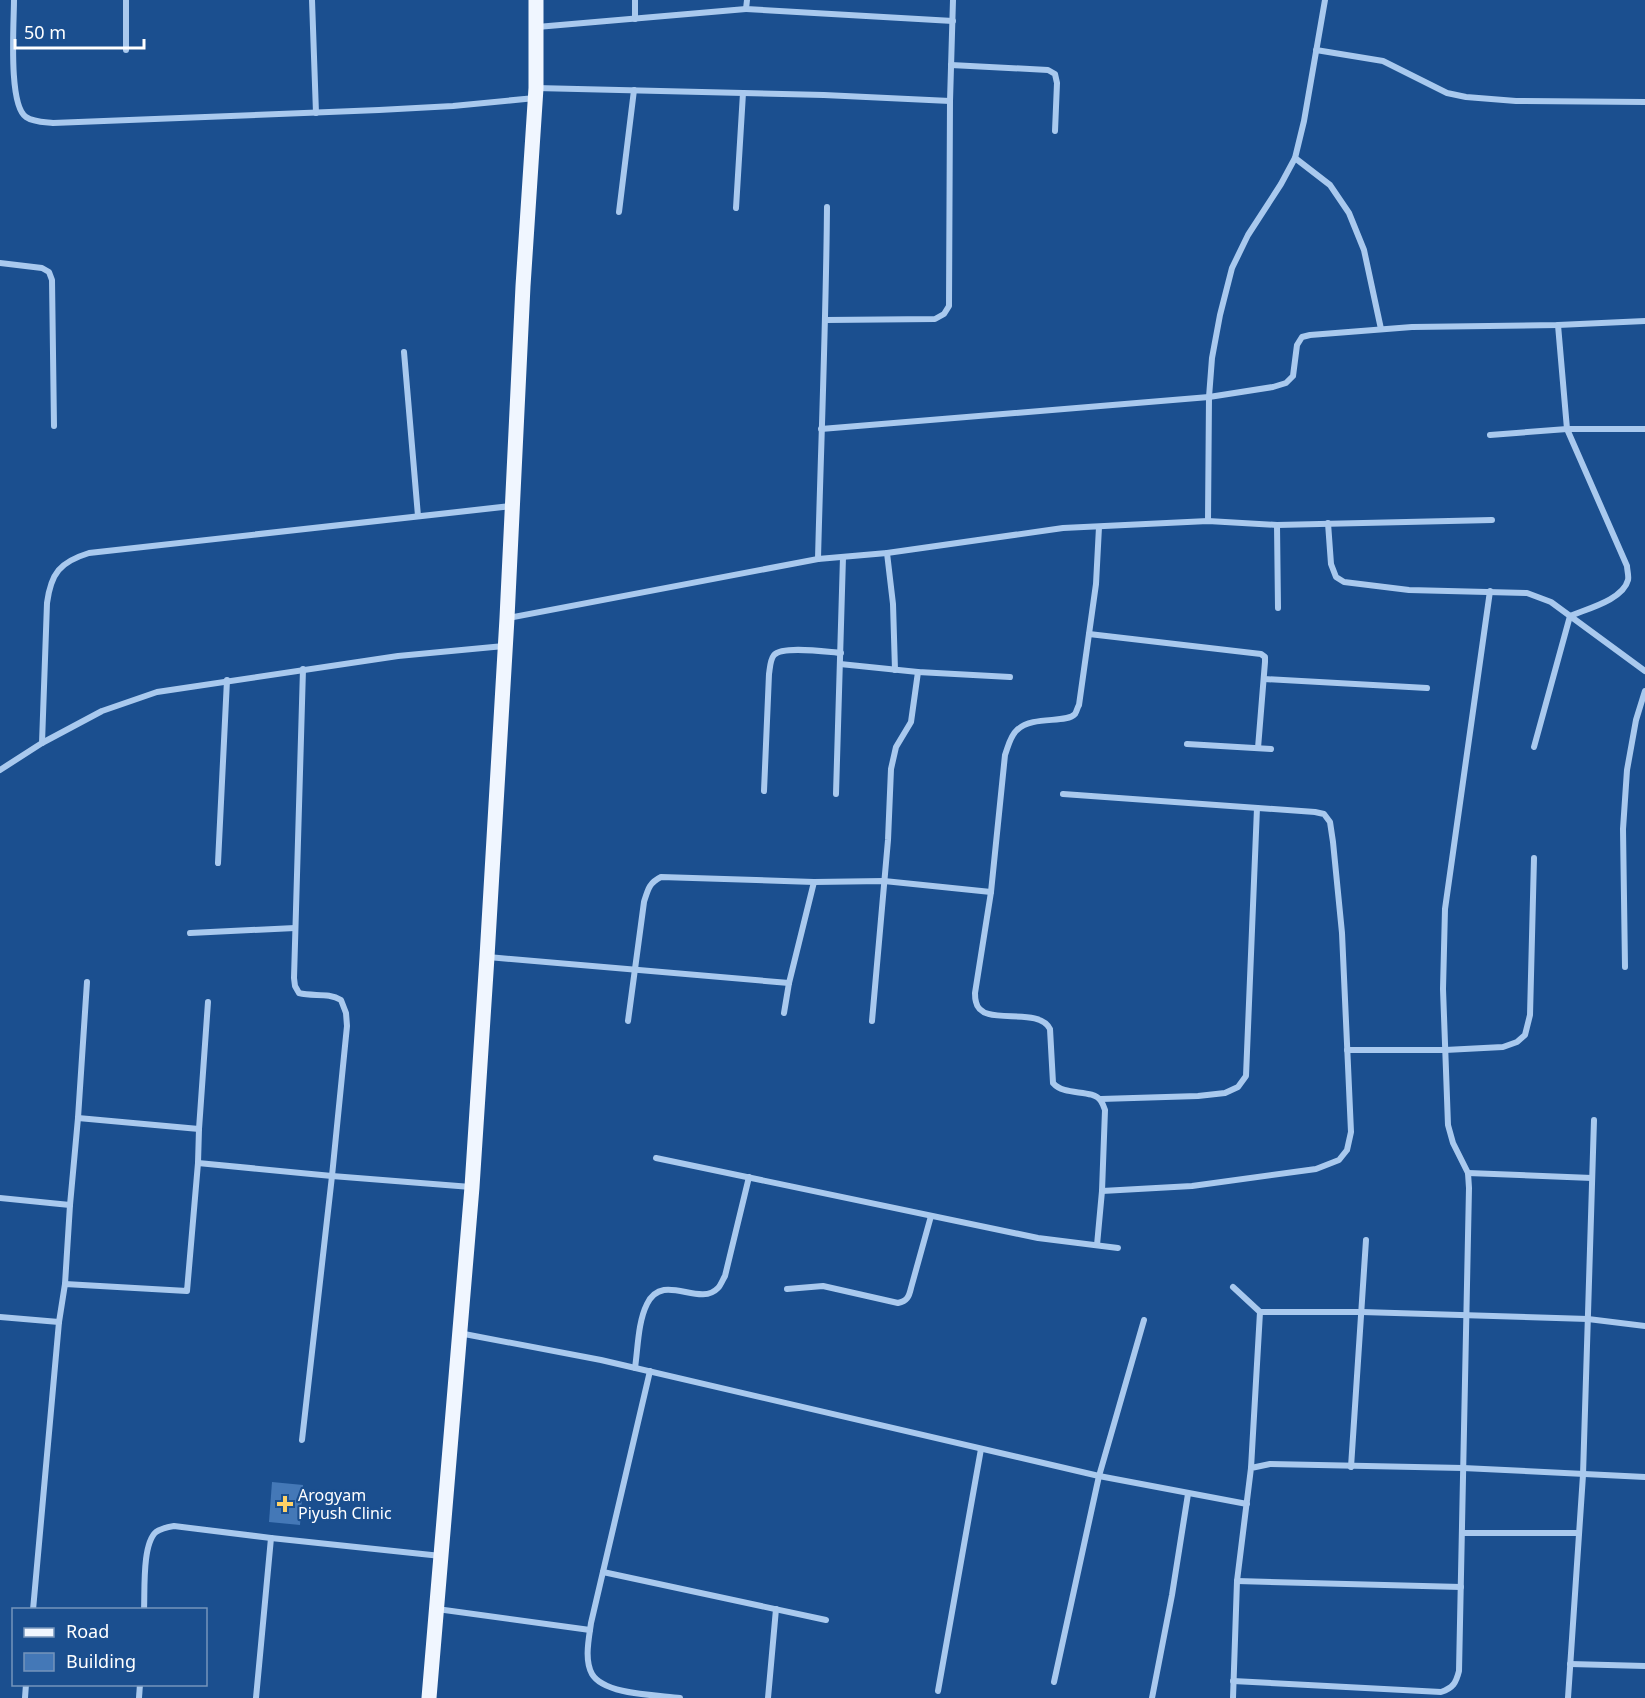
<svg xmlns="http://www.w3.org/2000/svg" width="1645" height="1698" font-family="'Noto Sans',sans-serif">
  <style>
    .building { fill: #4478b7 }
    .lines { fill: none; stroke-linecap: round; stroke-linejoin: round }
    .street { stroke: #a9c9ee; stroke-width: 6 }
    .primary { stroke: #f0f6ff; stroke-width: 15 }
    .poi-dot { fill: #ffd166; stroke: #1b4f8f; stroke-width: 2 }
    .labels { text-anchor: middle; stroke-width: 4.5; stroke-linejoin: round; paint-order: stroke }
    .poi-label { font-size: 16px; fill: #fff; stroke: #1b4f8f; text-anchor: start }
  </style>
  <rect width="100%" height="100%" fill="#1b4f8f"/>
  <path class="building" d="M272,1482L303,1485L300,1525L269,1522Z"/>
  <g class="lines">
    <g class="street">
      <path d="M14,0C14,23 8,105 26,117C33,122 44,122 53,123L379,110L453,106L535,98"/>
      <path d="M126,0V50"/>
      <path d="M312,0L316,113"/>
      <path d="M635,0V19"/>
      <path d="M747,0L746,9L953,21"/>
      <path d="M537,27L746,9"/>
      <path d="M1316,50L1383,61L1447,93L1466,97L1516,101L1645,102"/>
      <path d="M951,65L1048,70L1055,74L1057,83L1055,131"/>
      <path d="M536,88L824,95L950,101"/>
      <path d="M1295,158L1330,185L1349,213L1364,250L1381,329"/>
      <path d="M736,208L743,93"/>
      <path d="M619,212L634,90"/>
      <path d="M0,263L42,268L49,272L52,280L54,426"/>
      <path d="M826,320L935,319L944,314L949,306L950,101L953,0"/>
      <path d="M404,352L418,516"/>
      <path d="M821,429L1209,397L1273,387L1286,383L1293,376L1297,345L1302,337L1310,335L1412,327L1558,325L1645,321"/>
      <path d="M1490,435L1567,429H1645"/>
      <path d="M1208,521L1209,397L1212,358L1220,315L1232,268L1248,235L1281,184L1295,158L1304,121L1325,0"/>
      <path d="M1328,523L1331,564L1336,577L1344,582L1409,590L1527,593L1551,602L1645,671"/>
      <path d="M1277,525L1278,608"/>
      <path d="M887,553L893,604L895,670"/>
      <path d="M818,559C821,442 826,325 827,207"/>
      <path d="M508,618L818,559L887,553L1063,528L1208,521L1277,525L1492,520"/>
      <path d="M1089,634L1261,654L1265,657V662L1258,748"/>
      <path d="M840,664L918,672L1010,677"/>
      <path d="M1264,679L1427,688"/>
      <path d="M42,743L47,603C51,573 60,562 89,553L511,506"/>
      <path d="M1187,744L1271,749"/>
      <path d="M1534,747L1570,616C1586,609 1623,600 1628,580C1629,576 1627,570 1627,566L1567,429L1558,325"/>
      <path d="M0,770L42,743L102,711L157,692L398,656L504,646"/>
      <path d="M764,791L769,674C770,668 770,660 774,655C783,645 827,652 841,653"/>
      <path d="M836,794L843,557"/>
      <path d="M1063,794L1315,812L1324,814L1330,822L1333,842L1342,933L1351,1132L1347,1150L1339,1160L1316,1169L1192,1186L1102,1191"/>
      <path d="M218,863L227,680"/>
      <path d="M190,933L295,928"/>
      <path d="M488,957L789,983"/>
      <path d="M1625,967L1623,829L1627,770L1636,720L1645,691"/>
      <path d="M784,1013L789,983L814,882"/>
      <path d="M628,1021L644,902C648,889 649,883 661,877L814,882L884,881L991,892"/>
      <path d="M872,1021L888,840L891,769L896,747L911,722L918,672"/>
      <path d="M1347,1050H1445L1503,1047L1517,1042L1525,1035L1530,1015L1534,858"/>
      <path d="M1101,1099L1198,1096L1225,1093L1238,1087L1246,1076L1257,808"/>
      <path d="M199,1129L208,1002"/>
      <path d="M656,1158L1038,1238L1118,1248"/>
      <path d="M198,1163L332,1176L471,1187"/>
      <path d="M1468,1173L1592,1178"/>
      <path d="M0,1198L70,1205L78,1118L87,982"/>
      <path d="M1097,1245L1102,1191L1105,1110C1104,1107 1103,1104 1101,1101C1092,1088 1065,1097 1053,1083L1050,1029C1038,1005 981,1028 976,1002C975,999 975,996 975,993L991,892L1005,755C1008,747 1010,736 1017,730C1033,715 1066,724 1075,714C1077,711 1077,708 1079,705L1096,584L1099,527"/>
      <path d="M65,1284L70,1205"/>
      <path d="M1233,1287L1260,1312L1251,1468"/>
      <path d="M787,1289L823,1286L898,1303C907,1301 909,1297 911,1288L931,1216"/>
      <path d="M1260,1312H1362L1588,1319L1645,1326"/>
      <path d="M0,1317L59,1322"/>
      <path d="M459,1333L601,1360L1099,1476L1247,1504"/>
      <path d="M635,1368C638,1347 638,1322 647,1304C663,1271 699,1308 718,1288C721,1285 723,1279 725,1276L749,1177"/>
      <path d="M650,1371L591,1623C589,1638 584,1660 592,1674C604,1695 658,1695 680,1698"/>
      <path d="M302,1440L332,1176L347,1026L346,1013L341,1000C328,992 313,997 299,993L295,986L294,978L303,669"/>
      <path d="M1351,1467L1366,1240"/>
      <path d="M1462,1533H1579"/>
      <path d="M603,1572L826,1620"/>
      <path d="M1237,1581L1461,1587"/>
      <path d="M437,1609L590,1630"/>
      <path d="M33,1610L59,1322L65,1284L187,1291L198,1163L199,1129L78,1118"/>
      <path d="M144,1610C145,1591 142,1544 156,1532C162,1528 168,1527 174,1526L271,1538L441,1556"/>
      <path d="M1570,1664L1645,1666"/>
      <path d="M1233,1681L1441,1692C1453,1688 1456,1683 1459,1671L1469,1188L1468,1173L1453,1143L1448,1125L1443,989L1445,909L1490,591"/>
      <path d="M1054,1682L1099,1476L1144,1320"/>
      <path d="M938,1691L981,1449"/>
      <path d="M25,1698L26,1684"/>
      <path d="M139,1698L140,1684"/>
      <path d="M256,1698L271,1538"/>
      <path d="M768,1698L776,1609"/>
      <path d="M1152,1698L1172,1595L1188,1494"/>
      <path d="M1233,1698L1237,1581L1251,1468L1270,1464L1463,1468L1645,1477"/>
      <path d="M1568,1698L1583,1475L1594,1120"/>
    </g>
    <path class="primary" d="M429,1698L472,1187L487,957L507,618L523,286L536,88V0"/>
  </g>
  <path class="poi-dot" d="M282 1495h6v6h6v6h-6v6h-6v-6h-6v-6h6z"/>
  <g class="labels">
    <g class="poi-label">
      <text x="298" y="1501">Arogyam<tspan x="298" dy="18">Piyush Clinic</tspan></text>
    </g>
  </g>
  <rect x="12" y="1608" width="195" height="78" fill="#1b4f8f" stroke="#7695bc" stroke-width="1.5"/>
  <rect x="24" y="1628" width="30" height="9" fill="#f0f6ff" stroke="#7695bc" stroke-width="1.5"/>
  <text x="66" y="1638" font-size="18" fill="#ffffff">Road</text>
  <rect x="24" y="1653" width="30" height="18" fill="#4478b7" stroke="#7695bc" stroke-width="1.5"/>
  <text x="66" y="1668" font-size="18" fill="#ffffff">Building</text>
  <path d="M15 39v9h129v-9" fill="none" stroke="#ffffff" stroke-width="3"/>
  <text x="24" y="39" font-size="18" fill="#ffffff" stroke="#1b4f8f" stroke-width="4.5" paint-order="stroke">50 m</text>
</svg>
